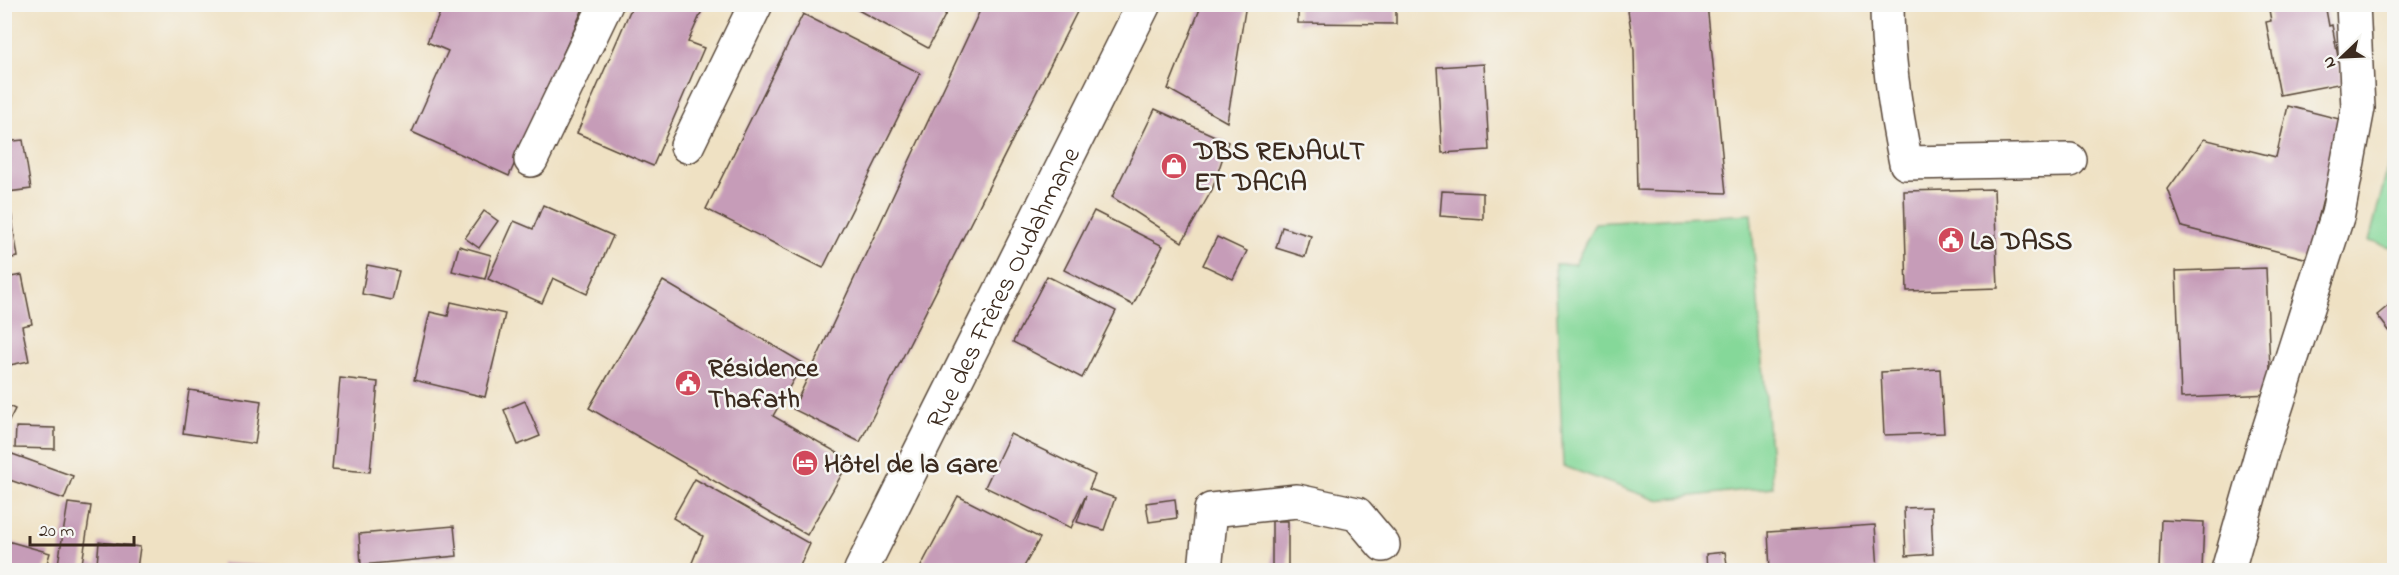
<svg xmlns="http://www.w3.org/2000/svg" width="2399" height="575" font-family="'Indie Flower',sans-serif">
  <style>
    .green { fill: #85d899; stroke: #60815c; stroke-width: 1.5 }
    .building { fill: #c69cb8 }
    .lines { fill: none; stroke-linecap: round; stroke-linejoin: round }
    .minor-casing { stroke: #564537; stroke-width: 36 }
    .minor { stroke: #fff; stroke-width: 33 }
    .labels { text-anchor: middle; stroke-width: 5; stroke-linejoin: round; paint-order: stroke }
    .poi-label { font-size: 27px; font-weight: bold; fill: #3b2a1e; stroke: #f6f6f2; text-anchor: start }
    .street-label { font-size: 27px; fill: #3b2a1e; stroke: #f6f6f2 }
  </style>
  <rect width="100%" height="100%" fill="#f6f6f2"/>
  <filter id="ink" filterUnits="userSpaceOnUse"><feTurbulence type="fractalNoise" baseFrequency=".0167" numOctaves="2"/><feDisplacementMap in="SourceGraphic" scale="12" xChannelSelector="R" yChannelSelector="G"/><feConvolveMatrix kernelMatrix="1 2 1 2 8 2 1 2 1" color-interpolation-filters="sRGB"/></filter>
  <filter id="wash" filterUnits="userSpaceOnUse"><feTurbulence type="fractalNoise" baseFrequency=".008" numOctaves="4" result="noise"/><feDisplacementMap in="SourceGraphic" scale="24" xChannelSelector="R" yChannelSelector="G"/><feGaussianBlur stdDeviation="1.35" result="paint"/><feColorMatrix in="noise" values="0 0 0 0 0 0 0 0 0 0 0 0 0 0 0 0 0 1.4 0 .05"/><feComposite in="paint" operator="in"/></filter>
  <g filter="url(#wash)">
    <rect width="100%" height="100%" fill="#efe1c3"/>
    <g class="green">
      <path d="M2394,144V248L2369,241Z"/>
      <path d="M1751,214L1773,487L1657,500L1563,466L1555,264H1575L1595,223Z"/>
    </g>
    <g id="blocks">
      <g class="building">
        <path d="M444,4H585L509,176L412,132L448,51L427,42Z"/>
        <path d="M633,4H705L688,42L704,48L653,166L577,133Z"/>
        <path d="M847,4H951L928,48Z"/>
        <path d="M983,4H1081L860,442L793,409Z"/>
        <path d="M1202,4H1246L1227,122L1168,89Z"/>
        <path d="M1298,4H1396V24L1298,23Z"/>
        <path d="M1627,4H1707L1726,193L1637,190L1634,50Z"/>
        <path d="M2268,4H2325L2329,26L2332,25L2343,83L2280,95L2266,22L2271,21Z"/>
        <path d="M803,14L920,73L823,268L706,209Z"/>
        <path d="M1484,64L1489,150L1442,153L1437,67Z"/>
        <path d="M2288,106L2343,120L2308,259L2182,227L2168,189L2204,139L2276,157Z"/>
        <path d="M1155,109L1228,142L1212,190L1182,242L1112,197Z"/>
        <path d="M23,140L31,189L8,192L18,257L4,259V142Z"/>
        <path d="M1994,189L1998,288L1907,291L1904,191Z"/>
        <path d="M1442,191L1483,193V219L1440,216Z"/>
        <path d="M543,205L613,236L587,294L553,278L542,303L488,279L514,221L533,229Z"/>
        <path d="M484,211L498,221L479,248L465,238Z"/>
        <path d="M1094,211L1163,246L1133,305L1064,270Z"/>
        <path d="M1282,227L1311,236L1305,257L1276,248Z"/>
        <path d="M1217,237L1247,251L1233,279L1203,265Z"/>
        <path d="M459,246L491,255L485,279L452,271Z"/>
        <path d="M367,265L399,271L392,300L362,294Z"/>
        <path d="M2266,268L2271,394L2181,398L2176,271Z"/>
        <path d="M22,275L32,324L22,326L29,361L5,366V278Z"/>
        <path d="M1047,276L1116,311L1082,378L1013,342Z"/>
        <path d="M663,281L803,363L773,416L850,460L807,535L589,408Z"/>
        <path d="M2394,301V337L2377,315Z"/>
        <path d="M451,302L505,314L485,397L414,380L430,312L448,316Z"/>
        <path d="M1940,369L1944,433L1884,435L1881,372Z"/>
        <path d="M340,378L378,382L370,472L332,469Z"/>
        <path d="M189,390L261,401L255,444L183,433Z"/>
        <path d="M525,401L540,436L518,445L504,410Z"/>
        <path d="M4,404L15,409L4,431Z"/>
        <path d="M16,427L55,428V449L15,448Z"/>
        <path d="M1010,434L1095,475L1089,489L1115,498L1104,530L1077,522L1086,495L1071,528L985,487Z"/>
        <path d="M4,451L73,476L64,499L4,478Z"/>
        <path d="M695,479L810,544L798,570H689L703,536L673,518Z"/>
        <path d="M958,496L1040,538L1022,570H919Z"/>
        <path d="M1175,499L1177,518L1149,522L1146,503Z"/>
        <path d="M68,503L91,506L81,570H57Z"/>
        <path d="M1931,507L1933,554L1906,556L1904,508Z"/>
        <path d="M2161,520L2204,522L2202,570H2159Z"/>
        <rect x="1272" y="521" width="16" height="49"/>
        <path d="M1875,525L1878,570H1770L1768,532Z"/>
        <path d="M454,526L457,556L361,565L359,534Z"/>
        <path d="M4,540L50,553L45,570H4Z"/>
        <path d="M99,542L140,547L137,569L97,564Z"/>
        <path d="M1725,552L1728,570H1707L1706,554Z"/>
        <path d="M89,562L120,570H87Z"/>
        <path d="M221,563L324,569V570H221Z"/>
      </g>
    </g>
  </g>
  <g filter="url(#ink)">
    <use href="#blocks" fill-opacity="0" stroke="#564537" stroke-width="1.5"/>
    <g class="lines">
      <defs>
        <g id="minor">
          <path d="M1887,4C1887,59 1895,110 1906,163L2070,160"/>
          <path d="M687,146L756,4"/>
          <path d="M531,160L606,4"/>
          <path id="s1" d="M861,570L1144,4"/>
          <path d="M1205,570L1211,510L1297,501L1357,514L1383,545"/>
          <path d="M2228,570L2262,451L2338,214L2358,108L2353,4"/>
        </g>
      </defs>
      <use href="#minor" class="minor-casing"/>
      <use href="#minor" class="minor"/>
    </g>
  </g>
  <defs>
    <symbol id="shop-disc" viewBox="-11 -11 22 22"><circle r="9.5" fill="#d1495b" stroke="#f6f6f2"/><path d="M-5-2.5h2.3a2.7 3.5 0 0 1 5.4 0H5L5.5 6h-11ZM-1.5-2.5h3a1.5 2.3 0 0 0-3 0Z" fill="#fff"/></symbol>
    <symbol id="civic-disc" viewBox="-11 -11 22 22"><circle r="9.5" fill="#d1495b" stroke="#f6f6f2"/><path d="M-.6-6.5H3V-4.5H.6V-3L4-1V1h2V6H-6V1h2V-1L-.6-3ZM-1.2 2.5V6h2.4V2.5Z" fill="#fff"/></symbol>
    <symbol id="hotel-disc" viewBox="-11 -11 22 22"><circle r="9.5" fill="#d1495b" stroke="#f6f6f2"/><path d="M-6-4.5h1.5V1H6V5H4.5V3h-9V5H-6ZM-4 0a1.8 1.8 0 1 1 3.6 0ZM.5 0V-2.5h3Q6-2.5 6 0Z" fill="#fff"/></symbol>
  </defs>
  <g fill-rule="evenodd">
    <use href="#shop-disc" x="1159" y="151" width="30" height="30"/>
    <use href="#civic-disc" x="1936" y="225" width="30" height="30"/>
    <use href="#civic-disc" x="673" y="368" width="30" height="30"/>
    <use href="#hotel-disc" x="790" y="448" width="30" height="30"/>
  </g>
  <g class="labels">
    <g class="poi-label">
      <text x="1194" y="159">DBS RENAULT<tspan x="1194" dy="31">ET DACIA</tspan></text>
      <text x="1970" y="249">La DASS</text>
      <text x="708" y="376">Résidence<tspan x="708" dy="31">Thafath</tspan></text>
      <text x="824" y="472">Hôtel de la Gare</text>
    </g>
    <g class="street-label">
      <text dy="9" stroke="none"><textPath href="#s1" startOffset="316">Rue des Frères Oudahmane</textPath></text>
    </g>
  </g>
  <rect width="2399" height="575" fill="none" stroke="#f6f6f2" stroke-width="24"/>
  <g transform="translate(2342 57) rotate(247)" stroke="#f6f6f2" stroke-width="4.5" paint-order="stroke">
  <path d="M0-4.5L10 22L0 15L-10 22Z" fill="#3b2a1e"/>
  <text y="-9" font-size="16" font-weight="bold" text-anchor="middle" fill="#3b2a1e">N</text>
  </g>
  <path d="M30 536v9h104v-9" fill="none" stroke="#3b2a1e" stroke-width="3"/>
  <text x="39" y="536" font-size="18" fill="#3b2a1e" stroke="#f6f6f2" stroke-width="4.5" paint-order="stroke">20 m</text>
</svg>
